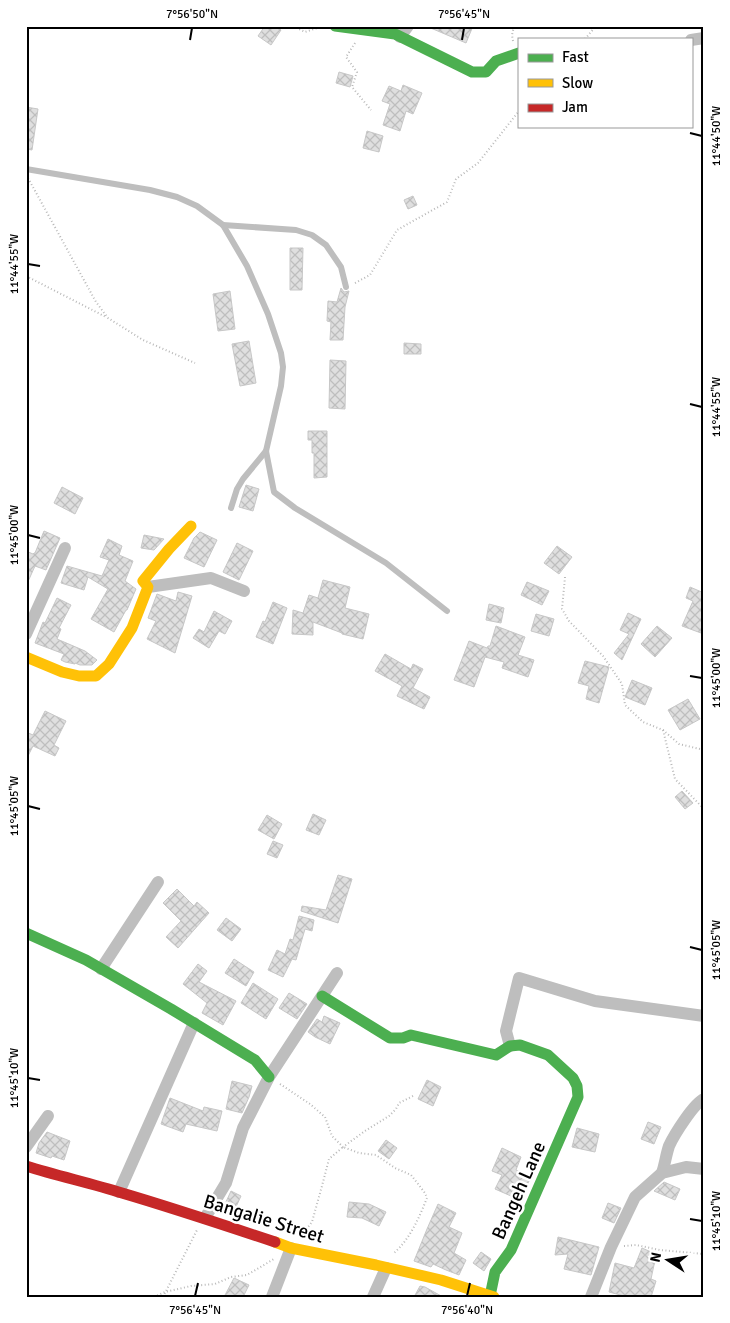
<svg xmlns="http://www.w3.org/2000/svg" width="730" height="1323" font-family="Signika,sans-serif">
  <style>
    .building { fill: url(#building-cross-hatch); stroke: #c7c7c7 }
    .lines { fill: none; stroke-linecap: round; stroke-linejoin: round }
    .path { stroke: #b9b9b9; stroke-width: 2; stroke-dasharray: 1 2.5; stroke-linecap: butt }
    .lane { stroke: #bebebe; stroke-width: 6 }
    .street { stroke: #bebebe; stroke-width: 12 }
    .fast { stroke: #4caf50; stroke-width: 11 }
    .slow { stroke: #ffc107; stroke-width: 11 }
    .jam { stroke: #c62828; stroke-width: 11 }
    .ticks { fill: none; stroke: #000; stroke-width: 2 }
    .labels { text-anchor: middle; stroke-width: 5; stroke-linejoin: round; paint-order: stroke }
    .street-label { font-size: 19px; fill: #000; stroke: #fff }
    .neatline { fill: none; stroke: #000; stroke-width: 2 }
    .ticks-label { font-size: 12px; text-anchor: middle; fill: #000 }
  </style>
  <defs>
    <pattern id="building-cross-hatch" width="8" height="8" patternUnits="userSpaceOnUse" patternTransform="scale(1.25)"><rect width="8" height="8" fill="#dfdfdf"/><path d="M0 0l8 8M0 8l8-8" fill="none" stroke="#bebebe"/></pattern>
  </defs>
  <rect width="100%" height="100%" fill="#fff"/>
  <g class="building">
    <path d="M265,26H275L281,30L271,45L258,36Z"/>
    <path d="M426,26H473L466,43Z"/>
    <path d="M339,72L353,76L350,87L336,83Z"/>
    <path d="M403,85L422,93L413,114L406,111L400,131L383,125L390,104L382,101L389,86L401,91Z"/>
    <path d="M26,107L38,109L32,150L26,149Z"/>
    <path d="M367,131L383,136L379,152L363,148Z"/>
    <path d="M413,196L417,205L408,209L404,200Z"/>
    <path d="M290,248H303L302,290H290Z"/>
    <path d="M341,288L344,292L349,291L345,307L343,340H330L331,322L327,321L328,301L337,302Z"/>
    <path d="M230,291L235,329L218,331L213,294Z"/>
    <path d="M249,341L256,383L240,386L232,344Z"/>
    <path d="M404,343L421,344V354H404Z"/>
    <path d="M330,360L346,361L345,409L329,408Z"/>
    <path d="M308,431H327V477L314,478V453H312V440H308Z"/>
    <path d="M246,485L259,489L253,511L239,507Z"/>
    <path d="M62,487L83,498L75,514L54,503Z"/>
    <path d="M44,531L60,538L46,570L35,566L26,586V551L33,554L34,553H35Z"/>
    <path d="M200,532L217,540L204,567L184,558L194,538Z"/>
    <path d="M144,535L164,539L154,550L141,548Z"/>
    <path d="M108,539L122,546L119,555L133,561L125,581L136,589L127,610H126L114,632L91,619L108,589L88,577L84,590L61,583L67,566L102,576L109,560L100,557Z"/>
    <path d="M237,543L253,551L239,580L223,572Z"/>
    <path d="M557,546L572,557L559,574L544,563Z"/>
    <path d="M323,580L350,587L345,608L369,614L363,639L342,634V633L313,622V635L292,634L293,610L303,613L309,595L318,598Z"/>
    <path d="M527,582L549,591L542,605L521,595Z"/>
    <path d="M690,587L704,593V625L701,633L682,626L693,601L686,598Z"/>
    <path d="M178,592L192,596L175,653L147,639L156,621L148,618L157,594L176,601Z"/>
    <path d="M57,598L71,605L59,628L61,629L57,639L85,651L97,660L92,665H80L75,663V664L65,662L61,660L64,654L35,643L43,622L45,623Z"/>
    <path d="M273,602L287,608L273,644L256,637L263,621L265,622Z"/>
    <path d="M489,604L504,608L501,623L486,620Z"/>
    <path d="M214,611L232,621L225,634L219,631L209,648L193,638L199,629L204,632Z"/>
    <path d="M628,613L641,619L622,660L614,653L629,634L620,630Z"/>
    <path d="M536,614L554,619L549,636L531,631Z"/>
    <path d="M496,626L525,637L518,655L534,660L528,677L502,668L504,662L485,657L474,687L454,680L469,641L487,648L488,646H490Z"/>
    <path d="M657,626L672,638L655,657L641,644Z"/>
    <path d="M385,654L411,669L413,664L423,669L413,688L430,697L424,709L397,696L402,686L375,671Z"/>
    <path d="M585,661L609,667L599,703L586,699L589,686L578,683Z"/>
    <path d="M632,680L652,688L645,705L625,697Z"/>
    <path d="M688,699L700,719L680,730L668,710Z"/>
    <path d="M45,711L66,721L54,745L59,748L55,756L33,746L26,760V732L33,735Z"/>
    <path d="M682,791L693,803L685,809L675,797Z"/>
    <path d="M313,814L326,820L319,835L306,830Z"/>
    <path d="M267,815L282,824L274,839L258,830Z"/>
    <path d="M273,841L283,845L277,858L267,854Z"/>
    <path d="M338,875L352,879L338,923L301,911L302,906L326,910Z"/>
    <path d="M177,889L194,906L197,902L209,913L178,948L166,937L181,921L163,903Z"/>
    <path d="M299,916L314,920L312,931L305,929L296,960L292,959L283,977L268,970L277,950L285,954L290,939L293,940Z"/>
    <path d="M226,918L241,929L232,941L217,930Z"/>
    <path d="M234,959L254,972L246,986L225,973Z"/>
    <path d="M198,964L207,971L199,982L236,1001L223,1025L202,1013L207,1003L183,984Z"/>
    <path d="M253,983L278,999L266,1019L241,1003Z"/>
    <path d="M289,993L307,1004L297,1019L279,1008Z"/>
    <path d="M324,1016L340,1023L330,1044L315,1037L308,1032L317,1019L322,1022Z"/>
    <path d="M427,1080L441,1087L433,1106L418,1099Z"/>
    <path d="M232,1081L252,1086L249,1097L242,1113L226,1109Z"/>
    <path d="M170,1098L203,1111L204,1107L222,1111L217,1131L186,1124L183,1132L161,1124Z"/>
    <path d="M648,1122L661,1127L654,1144L641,1139Z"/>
    <path d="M577,1128L599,1134L595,1152L572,1147Z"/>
    <path d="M47,1132L70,1141L64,1160L52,1156L51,1158L36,1153L39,1143Z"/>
    <path d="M386,1140L397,1148L389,1159L378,1151Z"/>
    <path d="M502,1148L521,1157L516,1170L531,1177L520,1200L495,1189L502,1175L492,1171Z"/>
    <path d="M664,1182L680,1189L675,1200L654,1191Z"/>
    <path d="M231,1191L241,1196L235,1209L225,1204Z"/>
    <path d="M349,1202L369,1204L386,1212L379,1226L362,1218L347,1217Z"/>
    <path d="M608,1203L621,1208L614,1223L602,1218Z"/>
    <path d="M438,1204L456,1213L449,1227L462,1233L454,1253L466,1260L459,1275L446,1270L433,1264L431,1267L414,1261L427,1229Z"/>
    <path d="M558,1237L599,1247L591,1275L564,1269L568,1254L555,1255Z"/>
    <path d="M642,1248L658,1255L654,1265L651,1279L656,1281L651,1297H628L609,1292L615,1263L634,1268Z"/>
    <path d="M481,1252L491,1259L484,1271L473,1263Z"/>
    <path d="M234,1278L249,1285L243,1297H224Z"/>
    <path d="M420,1286L425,1287L443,1297H414Z"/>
  </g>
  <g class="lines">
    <g class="path">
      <path d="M293,26L305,32L320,27"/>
      <path d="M585,39L596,26"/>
      <path d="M513,41L512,35L514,26"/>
      <path d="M355,43L346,57L357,72L352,87L371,110"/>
      <path d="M28,178L96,302L108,318L143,340L195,363"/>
      <path d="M26,276L106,317"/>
      <path d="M355,283L370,275L397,230L447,202L456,179L478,163L519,111"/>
      <path d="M565,577L562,609L569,621L603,656L622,684L625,705L643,722L663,730L679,744L704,750"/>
      <path d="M663,730L675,779L704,809"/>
      <path d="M280,1084L310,1104L325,1117L332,1136L343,1147L365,1131L389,1116L396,1109L399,1103L413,1096"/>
      <path d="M302,1235L312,1222L322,1186L329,1159L343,1147L359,1153L376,1155L395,1168L411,1175L425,1193L427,1198C419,1218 410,1239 394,1253"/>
      <path d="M624,1246L636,1245L660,1250L704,1254"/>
      <path d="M154,1297L165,1292L191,1286L215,1284L231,1277L247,1275L274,1259"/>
      <path d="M163,1297L197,1230"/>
    </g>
    <g class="lane">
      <path d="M26,169L150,190L177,197L197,206L223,225L247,266L268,314L281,353L283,367L281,386L266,451L274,492L295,508L386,563L447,611"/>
      <path d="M223,225L296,230L312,235L326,245L341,267L346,287"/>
      <path d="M231,508L237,489L243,479L266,451"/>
    </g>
    <g class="street">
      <path d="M400,37L408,26"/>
      <path d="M691,40L704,38"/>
      <path d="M148,587L211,578L244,591"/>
      <path d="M26,634L65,548"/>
      <path d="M101,969L158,882"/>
      <path d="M510,1046L506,1031L519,978L595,1001L704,1016"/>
      <path d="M26,1147L48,1116"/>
      <path d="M662,1173C665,1164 666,1155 669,1146C674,1135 694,1103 704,1099"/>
      <path d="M119,1192L194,1023"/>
      <path d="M205,1218L226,1183L243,1128L269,1077L337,973"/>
      <path d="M272,1297L291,1248"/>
      <path d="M373,1297L386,1268"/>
      <path d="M591,1297L611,1247L635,1197L662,1173L686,1167L704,1169"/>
    </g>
    <g class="fast">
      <path d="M335,26L395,34L472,72H486L496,61L519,53"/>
      <path d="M26,933L86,960L171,1009L255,1060L269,1077"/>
      <path d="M322,996L390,1038H403L411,1035L496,1055L510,1046L520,1045L548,1055L573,1078L577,1086L578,1097L511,1250L495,1272L490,1296"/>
    </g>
    <g class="slow">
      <path d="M26,657L62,672L79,676H96L109,664L132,628L148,587L143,581L169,549L191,526"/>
      <path d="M275,1242L291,1248L376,1265L441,1280L494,1297"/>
    </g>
    <path class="jam" d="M26,1166C58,1176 90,1183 122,1193C173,1208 224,1225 275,1242"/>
  </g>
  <path class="ticks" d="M190,40L192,28M462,40L464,28M690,133L702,136M28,264L40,266M690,404L702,407M28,535L40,538M690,676L702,678M28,806L40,809M690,947L702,950M28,1078L40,1080M690,1219L702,1221M195,1296L198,1283M467,1296L470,1283"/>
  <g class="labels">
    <g class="street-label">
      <text transform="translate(518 1190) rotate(-66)" y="7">Bangeh Lane</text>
      <text transform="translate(264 1218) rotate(17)" y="7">Bangalie Street</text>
    </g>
  </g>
  <rect width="730" height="1323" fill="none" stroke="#ffffff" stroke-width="55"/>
  <rect x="518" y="38" width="175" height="90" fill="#ffffff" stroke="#999999"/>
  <rect x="528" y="54" width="25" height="8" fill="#4caf50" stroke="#999999"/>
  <text x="562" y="62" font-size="15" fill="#000000">Fast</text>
  <rect x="528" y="79" width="25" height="8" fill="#ffc107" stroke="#999999"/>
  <text x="562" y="88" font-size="15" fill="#000000">Slow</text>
  <rect x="528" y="104" width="25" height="8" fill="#c62828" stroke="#999999"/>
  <text x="562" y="112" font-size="15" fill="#000000">Jam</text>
  <g transform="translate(668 1260) rotate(282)" stroke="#ffffff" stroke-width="4" paint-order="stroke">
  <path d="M0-4L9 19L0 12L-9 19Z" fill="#000000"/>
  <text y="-8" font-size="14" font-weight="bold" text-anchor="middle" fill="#000000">N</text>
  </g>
  <rect x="28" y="28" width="674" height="1268" class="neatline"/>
  <g class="ticks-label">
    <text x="192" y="18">7°56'50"N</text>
    <text x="464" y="18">7°56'45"N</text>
    <text transform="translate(716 136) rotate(-90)" y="4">11°44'50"W</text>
    <text transform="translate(14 264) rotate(-90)" y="4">11°44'55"W</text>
    <text transform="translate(716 407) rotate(-90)" y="4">11°44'55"W</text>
    <text transform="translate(14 535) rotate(-90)" y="4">11°45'00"W</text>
    <text transform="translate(716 678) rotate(-90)" y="4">11°45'00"W</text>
    <text transform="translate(14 806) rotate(-90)" y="4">11°45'05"W</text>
    <text transform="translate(716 950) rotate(-90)" y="4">11°45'05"W</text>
    <text transform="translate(14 1078) rotate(-90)" y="4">11°45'10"W</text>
    <text transform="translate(716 1221) rotate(-90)" y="4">11°45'10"W</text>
    <text x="195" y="1314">7°56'45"N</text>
    <text x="467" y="1314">7°56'40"N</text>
  </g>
</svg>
